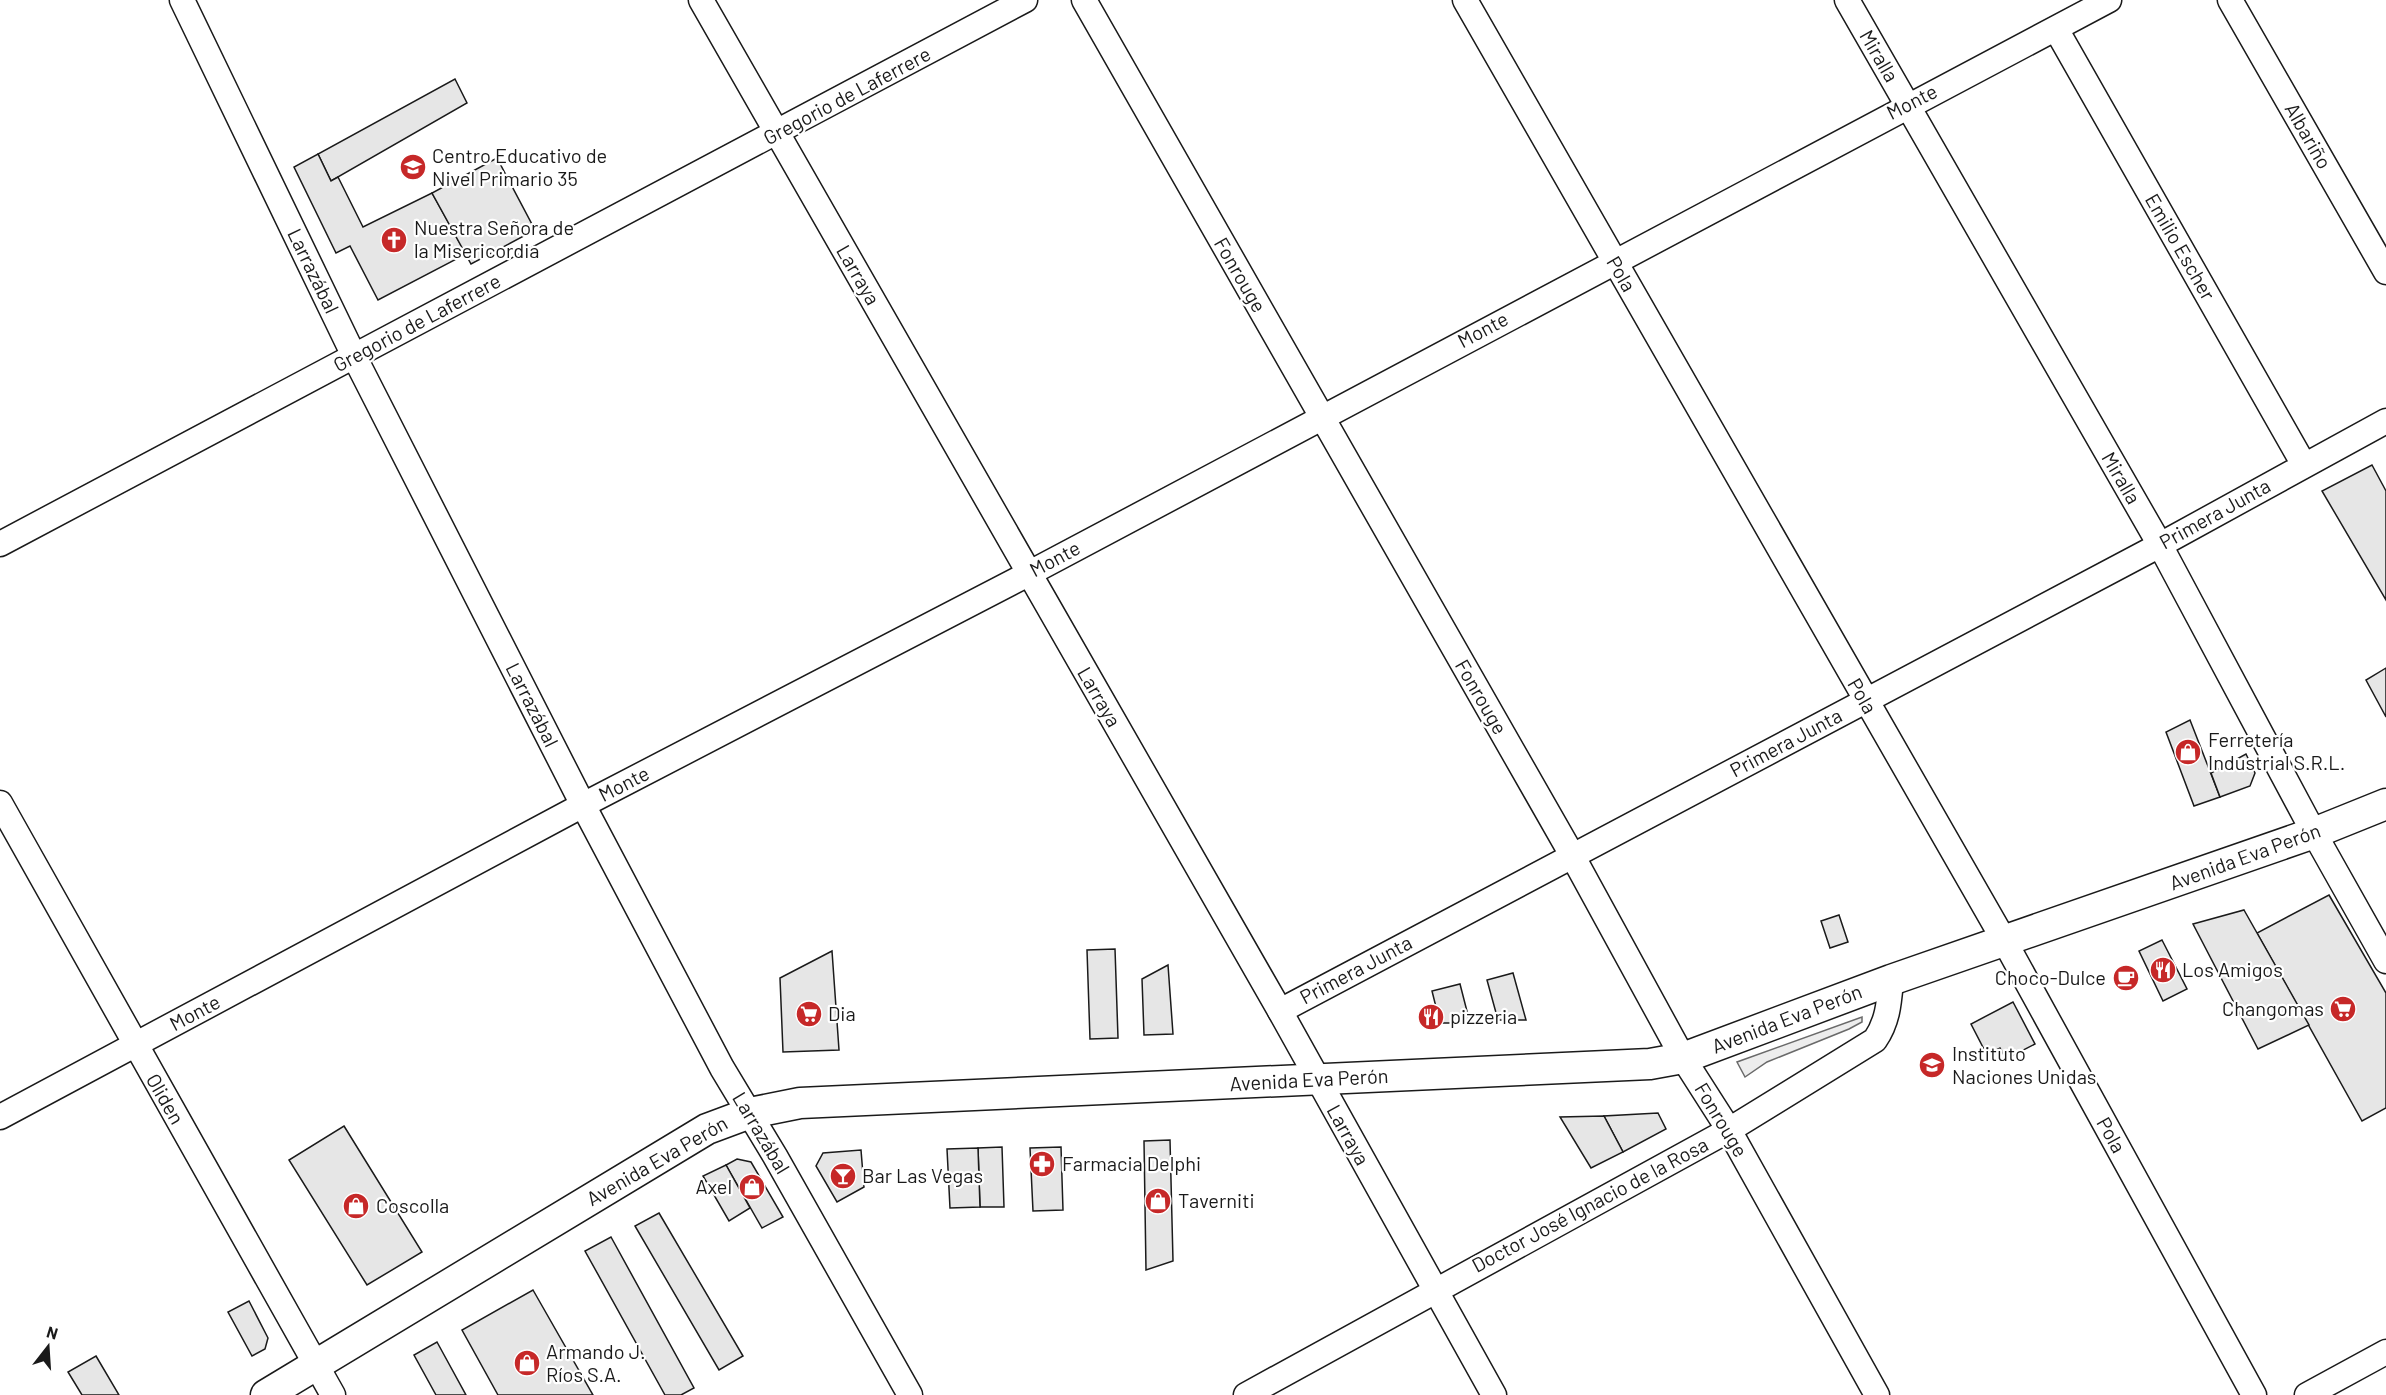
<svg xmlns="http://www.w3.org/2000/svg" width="2386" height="1395" font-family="Barlow,sans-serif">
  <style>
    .built { fill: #ededed; stroke: #6a6a6a; stroke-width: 1.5 }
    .building { fill: #e6e6e6; stroke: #1a1a1a; stroke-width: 1.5 }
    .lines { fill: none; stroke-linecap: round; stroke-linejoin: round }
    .minor-casing { stroke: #1a1a1a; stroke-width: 27 }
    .major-casing { stroke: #1a1a1a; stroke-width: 33 }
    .minor { stroke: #fff; stroke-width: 24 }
    .major { stroke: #fff; stroke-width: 30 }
    .labels { text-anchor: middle; stroke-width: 4.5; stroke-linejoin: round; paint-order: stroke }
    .street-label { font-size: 20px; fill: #1a1a1a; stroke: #fff }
    .poi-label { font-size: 20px; fill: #1a1a1a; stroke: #fff; text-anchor: start }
  </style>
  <rect width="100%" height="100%" fill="#fff"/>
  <path class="built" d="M1862,1017V1022L1849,1029L1767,1062L1745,1077L1737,1062Z"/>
  <g class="building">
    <path d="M455,79L467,103L331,181L318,154Z"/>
    <path d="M318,154L331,181L338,177L363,227L432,193L466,254L378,300L350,246L336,253L294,167Z"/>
    <path d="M497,158L535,230L471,264L432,193Z"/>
    <path d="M2372,465L2386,491V600L2322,491Z"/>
    <path d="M2386,668V717L2366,680Z"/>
    <path d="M2190,720L2220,797L2194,806L2166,732Z"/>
    <path d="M2246,754L2255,773L2250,786L2220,797L2211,773Z"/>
    <path d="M2329,895L2386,993V1108L2362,1121L2257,933Z"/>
    <path d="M2244,910L2309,1025L2258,1049L2193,924Z"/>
    <path d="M1839,915L1848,942L1830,948L1821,921Z"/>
    <path d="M2162,940L2187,989L2163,1001L2139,951Z"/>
    <path d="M1115,949L1118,1038L1090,1039L1087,950Z"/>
    <path d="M832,951L839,1050L783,1052L780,978Z"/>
    <path d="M1168,965L1173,1034L1144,1035L1142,979Z"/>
    <path d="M1513,973L1526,1020H1498L1487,980Z"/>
    <path d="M1460,984L1470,1023H1440L1432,991Z"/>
    <path d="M2013,1002L2035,1044L2006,1059L2000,1048L1987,1055L1971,1024Z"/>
    <path d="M1658,1113L1666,1129L1623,1152L1604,1116Z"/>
    <path d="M1604,1116L1623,1152L1591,1168L1560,1117Z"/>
    <path d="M344,1126L422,1252L367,1285L289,1160Z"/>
    <path d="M1170,1140L1173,1261L1146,1270L1144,1141Z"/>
    <path d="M1002,1147L1004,1207H980L978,1148Z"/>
    <path d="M1061,1147L1063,1210L1033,1211L1030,1148Z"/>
    <path d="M978,1148L980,1207L950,1208L947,1149Z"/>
    <path d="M861,1150L864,1187L837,1202L816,1166L823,1153Z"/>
    <path d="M737,1159L751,1162L783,1217L762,1228L726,1165Z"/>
    <path d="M726,1165L750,1208L729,1221L703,1176Z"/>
    <path d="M659,1213L743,1356L719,1370L635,1226Z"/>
    <path d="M611,1237L694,1388L681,1395H665L585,1251Z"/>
    <path d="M533,1290L593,1395H498L462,1330Z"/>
    <path d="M249,1301L268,1338L265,1349L252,1356L228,1312Z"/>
    <path d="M437,1342L466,1395H436L414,1355Z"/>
    <path d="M96,1356L119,1395H82L68,1372Z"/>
  </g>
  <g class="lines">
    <defs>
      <g id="minor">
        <path d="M182,0L354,356L583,805L722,1068L775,1156L910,1395"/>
        <path d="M701,0L1280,1011L1494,1395"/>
        <path d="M1084,0L1572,855L1683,1058L1729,1130L1877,1395"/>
        <path d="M1465,0L2005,942L2254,1395"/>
        <path d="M1847,0L2160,545L2314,833L2386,961"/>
        <path d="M2230,0L2386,272"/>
        <path d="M2056,29L2304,465"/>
        <path d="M0,544L1025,0"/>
        <path d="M0,803L333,1395"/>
        <path d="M1280,1011L2160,545L2386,421"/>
        <path d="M0,1117L583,805L1028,574L2109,0"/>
        <path d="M1246,1395L1729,1130L1875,1040C1888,1021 1889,1003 1891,980"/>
        <path d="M2307,1395L2386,1352"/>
      </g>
      <path id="major" d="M266,1395L707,1129L750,1113L800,1103L1650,1064L1683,1058L1891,980L2314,833L2386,804"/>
    </defs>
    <use href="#minor" class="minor-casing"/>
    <use href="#major" class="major-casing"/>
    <use href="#minor" class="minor"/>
    <use href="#major" class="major"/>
  </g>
  <defs>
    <symbol id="school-disc" viewBox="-11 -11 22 22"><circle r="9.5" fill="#c62828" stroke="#fff"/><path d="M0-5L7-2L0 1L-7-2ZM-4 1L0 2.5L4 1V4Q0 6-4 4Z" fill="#fff"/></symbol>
    <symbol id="church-disc" viewBox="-11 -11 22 22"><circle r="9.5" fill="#c62828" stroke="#fff"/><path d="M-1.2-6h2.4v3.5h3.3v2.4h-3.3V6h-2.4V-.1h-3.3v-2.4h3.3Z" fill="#fff"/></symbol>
    <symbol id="shop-disc" viewBox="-11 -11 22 22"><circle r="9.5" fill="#c62828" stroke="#fff"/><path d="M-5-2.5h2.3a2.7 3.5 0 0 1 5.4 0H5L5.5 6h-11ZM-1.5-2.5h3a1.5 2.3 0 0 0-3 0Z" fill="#fff"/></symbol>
    <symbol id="restaurant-disc" viewBox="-11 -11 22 22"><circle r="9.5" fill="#c62828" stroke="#fff"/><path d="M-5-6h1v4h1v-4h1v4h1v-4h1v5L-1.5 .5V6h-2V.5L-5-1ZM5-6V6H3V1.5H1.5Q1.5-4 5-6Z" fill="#fff"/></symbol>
    <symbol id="cafe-disc" viewBox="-11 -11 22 22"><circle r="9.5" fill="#c62828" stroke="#fff"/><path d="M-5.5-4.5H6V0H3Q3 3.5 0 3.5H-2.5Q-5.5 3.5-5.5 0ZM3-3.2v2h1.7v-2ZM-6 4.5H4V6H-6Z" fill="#fff"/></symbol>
    <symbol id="supermarket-disc" viewBox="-11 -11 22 22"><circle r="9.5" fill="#c62828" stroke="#fff"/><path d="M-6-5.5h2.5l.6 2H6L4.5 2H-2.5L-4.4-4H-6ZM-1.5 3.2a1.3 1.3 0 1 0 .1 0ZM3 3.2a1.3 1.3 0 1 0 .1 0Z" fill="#fff"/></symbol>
    <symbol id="pharmacy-disc" viewBox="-11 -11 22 22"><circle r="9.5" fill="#c62828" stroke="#fff"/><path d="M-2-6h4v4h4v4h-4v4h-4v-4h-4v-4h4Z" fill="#fff"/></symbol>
    <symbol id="bar-disc" viewBox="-11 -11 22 22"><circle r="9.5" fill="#c62828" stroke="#fff"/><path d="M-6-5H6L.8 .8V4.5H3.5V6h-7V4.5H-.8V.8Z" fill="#fff"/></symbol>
  </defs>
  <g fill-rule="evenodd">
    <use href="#school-disc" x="398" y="152" width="30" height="30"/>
    <use href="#church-disc" x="379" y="225" width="30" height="30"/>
    <use href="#shop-disc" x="2173" y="737" width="30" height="30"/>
    <use href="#restaurant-disc" x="2148" y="955" width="30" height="30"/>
    <use href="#cafe-disc" x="2111" y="963" width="30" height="30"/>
    <use href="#supermarket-disc" x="2328" y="994" width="30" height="30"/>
    <use href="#supermarket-disc" x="794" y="999" width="30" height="30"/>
    <use href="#restaurant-disc" x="1416" y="1002" width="30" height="30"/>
    <use href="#school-disc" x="1917" y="1050" width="30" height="30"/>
    <use href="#pharmacy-disc" x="1027" y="1149" width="30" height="30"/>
    <use href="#bar-disc" x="828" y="1161" width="30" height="30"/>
    <use href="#shop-disc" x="737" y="1172" width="30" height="30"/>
    <use href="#shop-disc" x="1143" y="1186" width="30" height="30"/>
    <use href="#shop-disc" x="341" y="1191" width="30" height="30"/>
    <use href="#shop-disc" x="512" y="1348" width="30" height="30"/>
  </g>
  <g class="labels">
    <g class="street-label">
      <text transform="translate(1879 56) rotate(60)" y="7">Miralla</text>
      <text transform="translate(847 96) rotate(-28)" y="7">Gregorio de Laferrere</text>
      <text transform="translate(1912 102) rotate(-27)" y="7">Monte</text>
      <text transform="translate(2308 136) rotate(60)" y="7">Albariño</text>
      <text transform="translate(2180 247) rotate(60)" y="7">Emilio Escher</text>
      <text transform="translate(313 271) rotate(64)" y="7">Larrazábal</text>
      <text transform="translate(1621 274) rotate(60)" y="7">Pola</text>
      <text transform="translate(858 275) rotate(60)" y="7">Larraya</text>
      <text transform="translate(1240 275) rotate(60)" y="7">Fonrouge</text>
      <text transform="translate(417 323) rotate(-28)" y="7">Gregorio de Laferrere</text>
      <text transform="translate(1483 330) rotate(-28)" y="7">Monte</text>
      <text transform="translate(2121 478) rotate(60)" y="7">Miralla</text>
      <text transform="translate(2215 514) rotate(-29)" y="7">Primera Junta</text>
      <text transform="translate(1055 559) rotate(-28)" y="7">Monte</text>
      <text transform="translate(1862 696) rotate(60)" y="7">Pola</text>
      <text transform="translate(1099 697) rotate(60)" y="7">Larraya</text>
      <text transform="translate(1481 697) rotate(60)" y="7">Fonrouge</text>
      <text transform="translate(532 705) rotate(63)" y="7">Larrazábal</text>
      <text transform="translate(1786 743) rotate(-28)" y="7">Primera Junta</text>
      <text transform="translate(624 784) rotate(-27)" y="7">Monte</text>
      <text transform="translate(2245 857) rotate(-20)" y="7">Avenida Eva Perón</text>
      <text transform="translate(1356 970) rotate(-28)" y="7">Primera Junta</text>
      <text transform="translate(195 1013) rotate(-28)" y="7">Monte</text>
      <text transform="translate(1787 1019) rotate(-21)" y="7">Avenida Eva Perón</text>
      <text transform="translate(1309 1080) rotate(-3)" y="7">Avenida Eva Perón</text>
      <text transform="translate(165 1099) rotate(60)" y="7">Oliden</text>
      <text transform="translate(1721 1120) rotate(59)" y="7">Fonrouge</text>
      <text transform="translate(761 1133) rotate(59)" y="7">Larrazábal</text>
      <text transform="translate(1348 1135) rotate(61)" y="7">Larraya</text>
      <text transform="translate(2111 1135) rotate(61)" y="7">Pola</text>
      <text transform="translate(657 1161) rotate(-30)" y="7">Avenida Eva Perón</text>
      <text transform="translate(1590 1205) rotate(-28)" y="7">Doctor José Ignacio de la Rosa</text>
    </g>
    <g class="poi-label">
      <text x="432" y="163">Centro Educativo de<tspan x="432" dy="23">Nivel Primario 35</tspan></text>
      <text x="414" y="235">Nuestra Señora de<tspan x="414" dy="23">la Misericordia</tspan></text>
      <text x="2208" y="747">Ferretería<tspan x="2208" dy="23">Industrial S.R.L.</tspan></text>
      <text x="2182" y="977">Los Amigos</text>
      <text x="2106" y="985" text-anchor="end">Choco-Dulce</text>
      <text x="2324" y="1016" text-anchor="end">Changomas</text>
      <text x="828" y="1021">Dia</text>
      <text x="1450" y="1024">pizzeria</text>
      <text x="1952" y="1061">Instituto<tspan x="1952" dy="23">Naciones Unidas</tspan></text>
      <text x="1062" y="1171">Farmacia Delphi</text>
      <text x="862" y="1183">Bar Las Vegas</text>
      <text x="732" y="1194" text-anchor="end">Axel</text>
      <text x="1178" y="1208">Taverniti</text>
      <text x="376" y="1213">Coscolla</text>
      <text x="546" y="1359">Armando J.<tspan x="546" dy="23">Ríos S.A.</tspan></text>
    </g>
  </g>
  <g transform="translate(48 1347) rotate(17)" stroke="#ffffff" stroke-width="4.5" paint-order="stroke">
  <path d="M0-4.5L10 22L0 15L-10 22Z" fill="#1a1a1a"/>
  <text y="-9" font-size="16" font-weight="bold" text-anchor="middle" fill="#1a1a1a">N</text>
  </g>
</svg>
